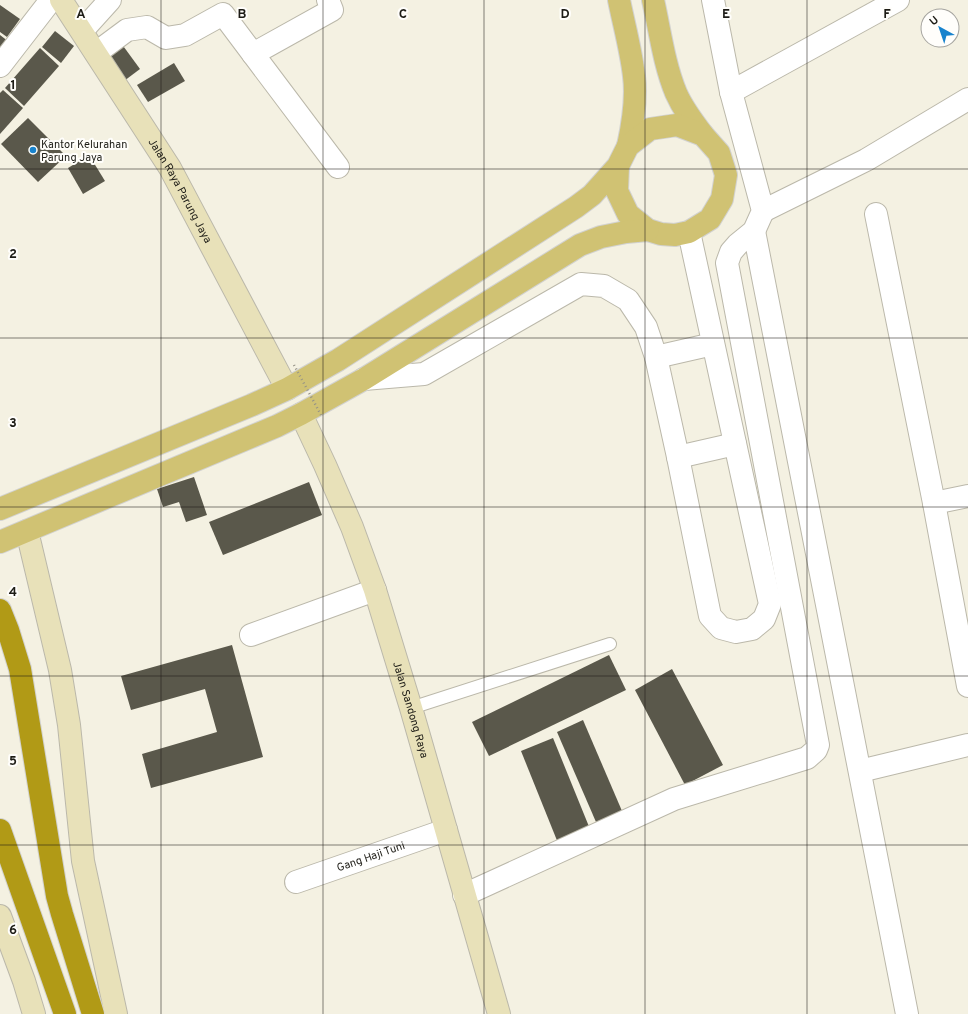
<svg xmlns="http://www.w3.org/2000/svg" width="968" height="1014" font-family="Overpass,sans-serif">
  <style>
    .building { fill: #5a584b }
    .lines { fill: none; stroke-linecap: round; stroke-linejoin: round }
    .lane-casing { stroke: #bbb8aa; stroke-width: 14 }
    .street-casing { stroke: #bbb8aa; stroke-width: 24 }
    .secondary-casing { stroke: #bbb8aa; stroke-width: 24 }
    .primary-casing { stroke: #d2d2d0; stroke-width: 24 }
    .highway-casing { stroke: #d2d2d0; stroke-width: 24 }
    .lane { stroke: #fff; stroke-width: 12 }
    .street { stroke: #fff; stroke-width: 22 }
    .secondary { stroke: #e8e1b9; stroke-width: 22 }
    .primary { stroke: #d0c273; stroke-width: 22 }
    .highway { stroke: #b19a16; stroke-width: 22 }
    .path-bridge { stroke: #949287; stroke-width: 2.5; stroke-dasharray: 1 3; stroke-linecap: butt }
    .grid { fill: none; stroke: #1d1c16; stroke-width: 1; stroke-opacity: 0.55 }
    .poi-dot { fill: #1883cd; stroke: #fffefb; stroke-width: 1.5 }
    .labels { text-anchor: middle; stroke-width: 4; stroke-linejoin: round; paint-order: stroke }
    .poi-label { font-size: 11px; fill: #1d1c16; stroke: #fffefb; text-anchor: start }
    .street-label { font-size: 11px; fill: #1d1c16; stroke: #fffefb }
    .grid-label { font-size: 13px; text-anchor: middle; font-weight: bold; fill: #1d1c16; stroke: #fffefb; stroke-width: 4; stroke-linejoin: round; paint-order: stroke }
  </style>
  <rect width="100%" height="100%" fill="#f4f1e2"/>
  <g class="building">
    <path d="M0,5L20,19L7,37L0,32Z"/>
    <path d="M55,31L74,46L61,63L42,47Z"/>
    <path d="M0,35L9,42L0,54Z"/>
    <path d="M121,43L140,69L124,81L105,55Z"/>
    <path d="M40,48L59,66L24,106L5,88Z"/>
    <path d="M174,63L185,81L148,102L137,85Z"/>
    <path d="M3,90L23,108L0,134V93Z"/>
    <path d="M28,118L66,156L38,182L1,144Z"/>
    <path d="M89,155L105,181L83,194L68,168Z"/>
    <path d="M194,477L207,515L186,522L179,502L163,507L157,489Z"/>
    <path d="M309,482L322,515L223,555L209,522Z"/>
    <path d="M232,645L263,757L151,788L142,754L217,732L205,689L131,710L121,676Z"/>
    <path d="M609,655L626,690L489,756L472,722Z"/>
    <path d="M672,669L723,765L685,785L635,690Z"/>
    <path d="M583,720L622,811L596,822L557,732Z"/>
    <path d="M553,738L590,829L558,843L521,751Z"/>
  </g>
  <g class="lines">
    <defs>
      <path id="lane" d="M411,708L610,644"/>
      <g id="street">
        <path d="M328,0L332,10L253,54L338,167"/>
        <path d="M82,31L110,0"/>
        <path d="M96,53L127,30L147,27L166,38L185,35L223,14L253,54"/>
        <path d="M0,66L51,0"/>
        <path d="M731,92L898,0"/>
        <path d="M763,211L866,160L968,99"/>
        <path d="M876,214L934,503L968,686"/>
        <path d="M754,231L907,1014"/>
        <path d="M656,357L713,344"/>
        <path d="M364,379L424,374L581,284L604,286L628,300L646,327L656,357L678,457L710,616L721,628L736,632L752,629L764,619L770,604L689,232"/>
        <path d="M678,457L735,444"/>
        <path d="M934,503L968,496"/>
        <path d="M251,635L375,590"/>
        <path d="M860,771L968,745"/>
        <path id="s1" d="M296,882L446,830"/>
        <path d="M464,895L674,799L807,758L816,750L818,745L727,263L731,252L738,244L754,231L763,211L731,92L713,0"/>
      </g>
      <g id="secondary">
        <path id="s2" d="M61,0L170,168L287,389"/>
        <path id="s3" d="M301,414L325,465L352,527L375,590L411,708L499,1014"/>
        <path d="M27,531L60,670L69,725L83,861L116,1014"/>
        <path d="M0,916L24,981L34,1014"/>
      </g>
      <g id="primary">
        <path d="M619,0C624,25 631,50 634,76C637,99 633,123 628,146"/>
        <path d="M653,0C660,31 664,64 676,93C683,109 693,122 703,135"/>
        <path d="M0,509L252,405L287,389L338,360L576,207L592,195L618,166L628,146L650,129L677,125L703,135L719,153L726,175L722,199L710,219L689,232L675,235L661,234L648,230L628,214L617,191L618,166"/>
        <path d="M0,542L277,426L301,414L364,379L580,245L601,237L626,232L648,230"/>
      </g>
      <g id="highway">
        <path d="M0,610L8,630L20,669L57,896L62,914L93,1014"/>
        <path d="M0,830L65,1014"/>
      </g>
    </defs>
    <use href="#lane" class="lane-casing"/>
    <use href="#street" class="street-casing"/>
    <use href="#secondary" class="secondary-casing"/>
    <use href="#primary" class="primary-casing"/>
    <use href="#highway" class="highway-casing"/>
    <use href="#lane" class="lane"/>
    <use href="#street" class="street"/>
    <use href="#secondary" class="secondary"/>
    <use href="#primary" class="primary"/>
    <use href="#highway" class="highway"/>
    <path class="path-bridge" d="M294,365L321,415"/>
  </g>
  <path class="grid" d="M161,0V1014M323,0V1014M484,0V1014M645,0V1014M807,0V1014M0,169H968M0,338H968M0,507H968M0,676H968M0,845H968"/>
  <circle class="poi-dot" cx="33" cy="150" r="4"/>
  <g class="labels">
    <g class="poi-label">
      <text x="41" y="148">Kantor Kelurahan<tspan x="41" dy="13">Parung Jaya</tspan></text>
    </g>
    <g class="street-label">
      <text dy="4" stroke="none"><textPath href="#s2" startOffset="225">Jalan Raya Parung Jaya</textPath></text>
      <text dy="4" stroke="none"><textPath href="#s3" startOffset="316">Jalan Sandong Raya</textPath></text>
      <text dy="4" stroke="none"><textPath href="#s1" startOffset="79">Gang Haji Tuni</textPath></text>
    </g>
  </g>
  <g class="grid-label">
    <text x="81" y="18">A</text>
    <text x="242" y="18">B</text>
    <text x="403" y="18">C</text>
    <text x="565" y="18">D</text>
    <text x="726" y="18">E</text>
    <text x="887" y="18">F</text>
    <text x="13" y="89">1</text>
    <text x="13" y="258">2</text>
    <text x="13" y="427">3</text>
    <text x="13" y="596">4</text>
    <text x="13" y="765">5</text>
    <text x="13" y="934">6</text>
  </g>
  <g transform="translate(940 28) rotate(320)"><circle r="19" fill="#fffefb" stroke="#a5a49f"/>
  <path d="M0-3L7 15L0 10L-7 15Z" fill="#1883cd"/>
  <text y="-6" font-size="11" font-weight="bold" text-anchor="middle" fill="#1d1c16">U</text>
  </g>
</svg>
